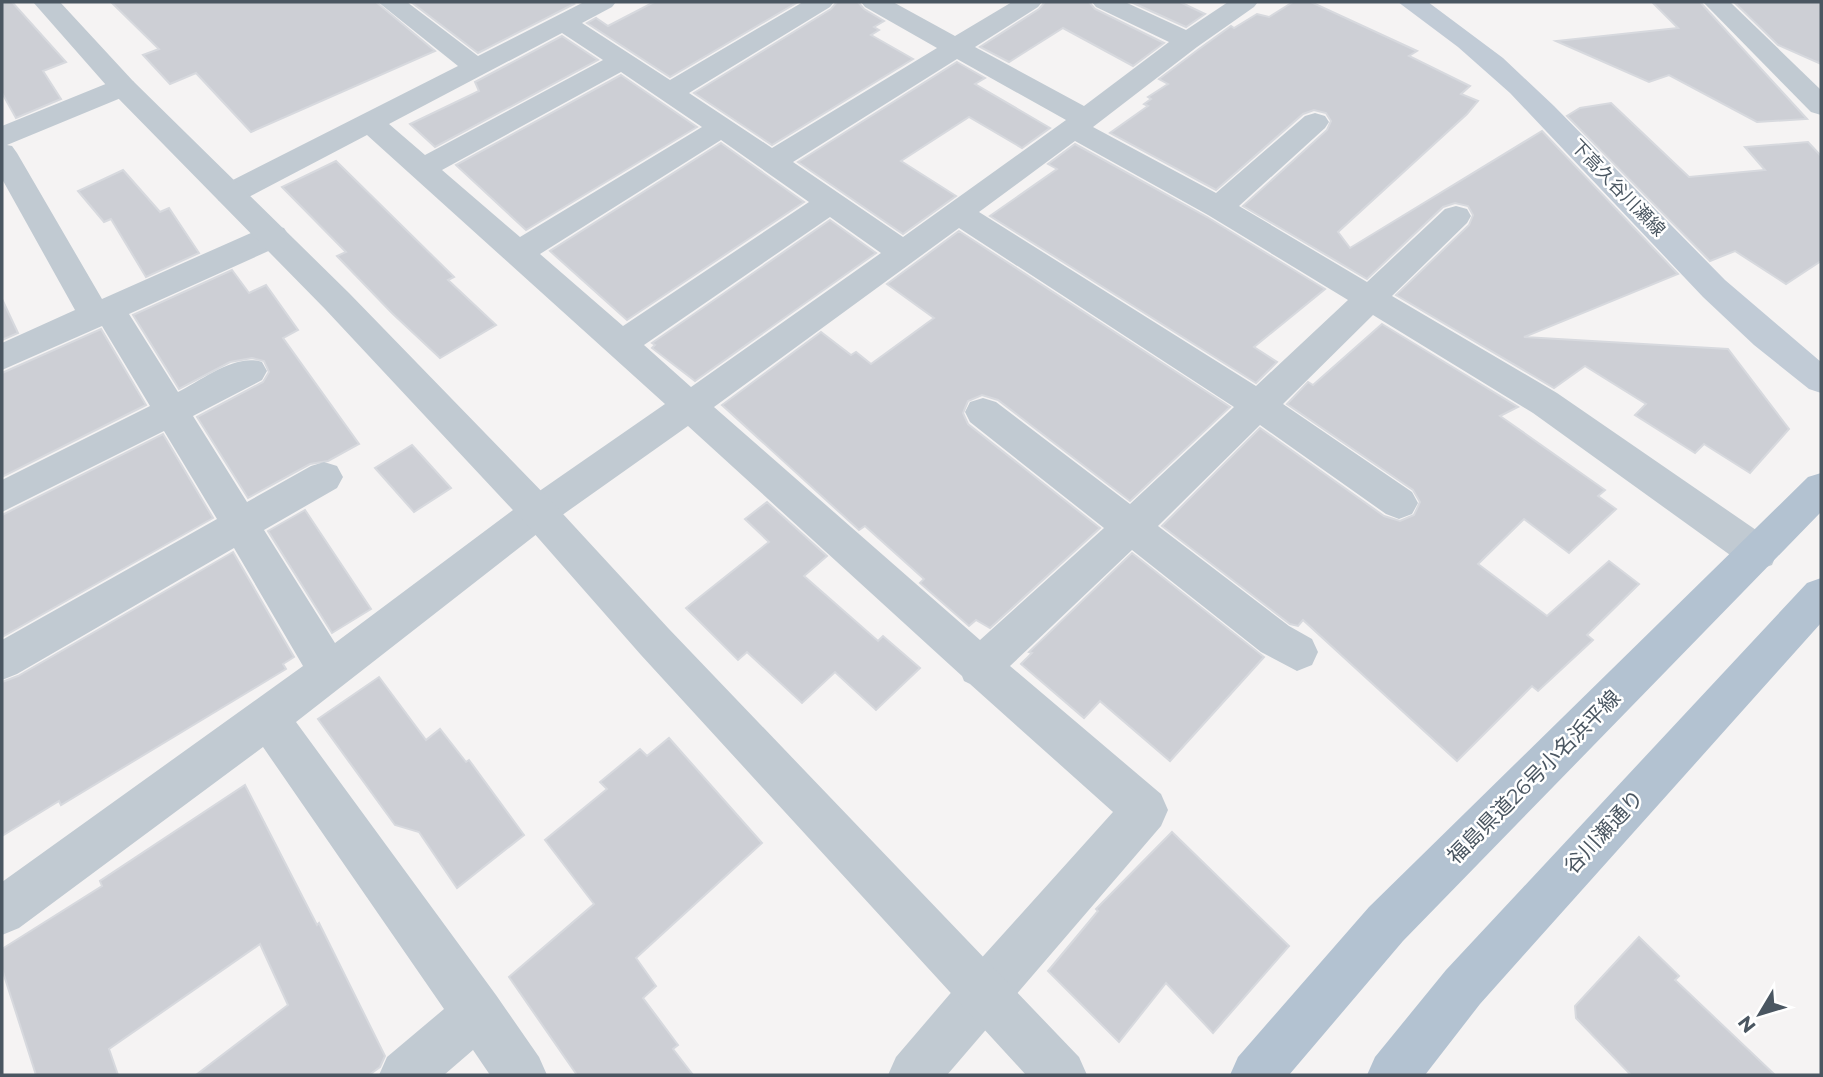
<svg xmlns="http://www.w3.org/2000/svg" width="1823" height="1077" font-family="Montserrat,'Noto Sans JP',sans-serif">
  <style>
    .building { fill: #cdcfd5; stroke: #d7d9de; stroke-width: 2 }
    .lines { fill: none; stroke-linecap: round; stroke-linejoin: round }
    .minor { fill: #c1cad2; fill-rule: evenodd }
    .tertiary { fill: #c1cad2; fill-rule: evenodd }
    .secondary { fill: #c1cbd6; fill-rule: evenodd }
    .primary { fill: #b3c2d1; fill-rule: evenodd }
    .labels { text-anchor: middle; stroke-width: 5; stroke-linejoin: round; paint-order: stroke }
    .far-street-label { font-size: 18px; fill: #4a5661; stroke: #fff }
    .street-label { font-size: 21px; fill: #4a5661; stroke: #fff }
  </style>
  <rect width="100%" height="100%" fill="#f5f3f3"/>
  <g class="building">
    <path d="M2,2H12L66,62L43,71L61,99L16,118L2,93Z"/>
    <path d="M111,2H376L435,51L251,132L196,73L170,84L143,55L159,49Z"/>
    <path d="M411,2H570L574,4L478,53Z"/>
    <path d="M654,2H798L670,77L587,23L596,18L608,26Z"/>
    <path d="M837,2H858L864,9L884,21L874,27L879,30L871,35L913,59L772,145L694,93L831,9Z"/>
    <path d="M1045,2H1089L1095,9L1164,43L1133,66L1063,28L1009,62L980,47L1039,9Z"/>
    <path d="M1131,2H1180L1205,14L1186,27Z"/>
    <path d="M1293,2H1311L1417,51L1409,56L1470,86L1461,94L1478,101L1467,114L1338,232L1350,248L1542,131L1678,274L1524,337L1728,349L1789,429L1750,473L1704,444L1695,453L1635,415L1646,404L1585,366L1554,388L1396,295L1469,225L1473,215L1468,206L1455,203L1443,207L1367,279L1243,206L1327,130L1331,121L1326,113L1314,110L1303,114L1216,190L1110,133L1148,106L1144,104L1151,99L1148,97L1168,84L1159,79L1199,49L1231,26L1234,28L1257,14L1269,17Z"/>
    <path d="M1652,2H1700L1807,119L1757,122L1669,75L1649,82L1556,41L1678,28Z"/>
    <path d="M1734,2H1821V64L1778,45Z"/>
    <path d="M562,36L598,60L435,147L410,124L479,91L475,82Z"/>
    <path d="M957,62L985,78L975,84L1050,128L1022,148L969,117L901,161L956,196L903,234L798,162Z"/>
    <path d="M621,75L697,127L526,230L456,165Z"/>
    <path d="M1611,103L1689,177L1765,170L1745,147L1808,142L1821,156V261L1786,284L1735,251L1710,261L1567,116L1580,108Z"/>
    <path d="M721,143L804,202L627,320L550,251Z"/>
    <path d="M1075,144L1207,217L1325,289L1254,347L1277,362L1256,383L990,216L1057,169L1048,164Z"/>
    <path d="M336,161L454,277L448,280L496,325L440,358L392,313L337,256L346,252L282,187Z"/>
    <path d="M123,170L160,212L169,208L199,253L146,277L111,219L104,222L78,191Z"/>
    <path d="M830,220L876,253L695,381L652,348L655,345L652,343Z"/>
    <path d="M959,231L1230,407L1130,501L998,400L982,395L968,401L963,413L968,424L1100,528L990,628L976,620L969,626L920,583L924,579L865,526L859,530L722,405L821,332L851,355L856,352L871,364L934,318L887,284Z"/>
    <path d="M232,270L249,293L266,285L298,330L283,338L359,444L328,461L310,464L248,498L197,417L263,382L269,372L264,361L252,358L230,362L179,389L133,315Z"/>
    <path d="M2,299L18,333L2,340Z"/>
    <path d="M1382,324L1518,407L1500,416L1605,490L1598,496L1616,509L1569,553L1524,519L1478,564L1547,616L1609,561L1639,584L1587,635L1593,640L1538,691L1532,686L1457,761L1303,620L1298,626L1290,624L1162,526L1260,428L1384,516L1400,521L1414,515L1420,502L1413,490L1287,404L1308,382L1313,385Z"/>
    <path d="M101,329L146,405L2,477V373Z"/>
    <path d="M163,434L213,518L2,637V515Z"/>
    <path d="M412,445L451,488L414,512L375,468Z"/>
    <path d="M767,502L827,556L804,576L878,641L883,636L920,668L876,710L835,672L802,703L747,652L738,660L686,608L769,542L745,519Z"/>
    <path d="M305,510L371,609L332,633L268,531Z"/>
    <path d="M233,552L294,657L283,664L286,669L61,805L59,801L2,836V682L18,676Z"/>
    <path d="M1132,553L1264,657L1170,761L1100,701L1084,718L1021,664L1032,653L1029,652Z"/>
    <path d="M379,677L426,740L440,729L466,762L469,760L524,835L457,888L419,832L395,825L318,719Z"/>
    <path d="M669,738L762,843L636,958L656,986L643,998L678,1045L673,1049L693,1075H577L509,977L594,904L545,840L607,789L600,782L640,749L647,756Z"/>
    <path d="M245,785L317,925L319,923L385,1056L380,1067L369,1075H196L288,1005L260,944L109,1049L118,1075H36L2,969V949L102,886L100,881Z"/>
    <path d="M1172,832L1289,946L1213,1033L1166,983L1119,1042L1048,971L1098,911L1096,909Z"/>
    <path d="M1639,937L1679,976L1675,980L1775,1075H1631L1576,1018L1575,1006Z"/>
  </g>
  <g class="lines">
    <g class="minor">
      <path d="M378,2H407L478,56L584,2H616L612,7L582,23L670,80L803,2H834L830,7L689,93L772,148L937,48L865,7L861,2H893L955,36L1012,2H1042L1038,7L975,47L1084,106L1169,42L1096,7L1092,2H1125L1186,30L1228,2H1258L1254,7L1197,47L1093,127L1216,193L1305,116L1315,113L1325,116L1329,122L1325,128L1239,206L1367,282L1445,209L1456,206L1467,209L1471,216L1467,223L1392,296L1557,393L1772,541L1777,553L1772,565L1758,570L1744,565L1533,413L1373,315L1283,404L1412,492L1418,503L1412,514L1399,519L1386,514L1260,425L1158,526L1289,626L1312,639L1318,652L1312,665L1297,671L1261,652L1132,550L1010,666L1161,794L1168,810L1161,826L947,1075H888L896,1057L967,974L1113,812L970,684L964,681L962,676L688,426L551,523L296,722L496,995L539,1057L547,1075H490L473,1050L444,1075H379L387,1057L444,1009L263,747L19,928L2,935V882L303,666L234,548L17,674L2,680V640L217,519L164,431L2,512V480L150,406L102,326L2,370V343L75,310L2,179V126L113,81L123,79L133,81L137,87L133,93L7,145L12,146L17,153L102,299L262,228L273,225L284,228L289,236L284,244L129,314L178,392C202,380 236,353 262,362L267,371L262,380L193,416L247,502L311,466L324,462L337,466L343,477L337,488L264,530L335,643L525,501L665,404L367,135L241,201L230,204L219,201L215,194L219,187L458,66ZM562,33L603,60L425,155L389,124ZM957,59L1066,120L903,237L793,162ZM621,72L702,127L520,237L442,170ZM721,140L809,202L623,326L540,254ZM1075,141L1208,215L1348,300L1256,386L979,212ZM830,217L881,253L691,387L644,345ZM959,228L1234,407L1130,504L996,402L983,398L970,402L965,412L970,422L1104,528L980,640L714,407Z"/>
      <path d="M1703,2H1730L1821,90V115L1811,112Z"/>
    </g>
    <path class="tertiary" d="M33,2H60L133,81L349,293L551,501L669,629L1079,1057L1087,1075H1026L641,655L525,523L325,309L113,93Z"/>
    <path class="secondary" d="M1398,2H1428L1503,58L1554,106L1725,280L1821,362V393L1809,389L1754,345L1703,297L1510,93L1458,47Z"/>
    <g class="primary">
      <path d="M1821,473V512L1403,941L1289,1075H1230L1238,1057L1369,907L1808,477Z"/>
      <path d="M1821,578V623L1480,1004L1425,1075H1367L1375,1057L1446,970L1807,583Z"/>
    </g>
  </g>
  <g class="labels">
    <g class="far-street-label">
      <text transform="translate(1618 188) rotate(46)" y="6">下高久谷川瀬線</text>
    </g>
    <g class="street-label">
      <text transform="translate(1534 777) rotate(-45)" y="7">福島県道26号小名浜平線</text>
      <text transform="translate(1604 832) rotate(-47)" y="7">谷川瀬通り</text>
    </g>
  </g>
  <rect width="1823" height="1077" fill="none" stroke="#4a5661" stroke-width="7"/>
  <g transform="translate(1760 1014) rotate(232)" stroke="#ffffff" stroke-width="5" paint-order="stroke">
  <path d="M0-5L12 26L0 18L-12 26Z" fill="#4a5661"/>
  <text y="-10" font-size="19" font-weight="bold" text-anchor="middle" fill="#4a5661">N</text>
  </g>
</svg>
